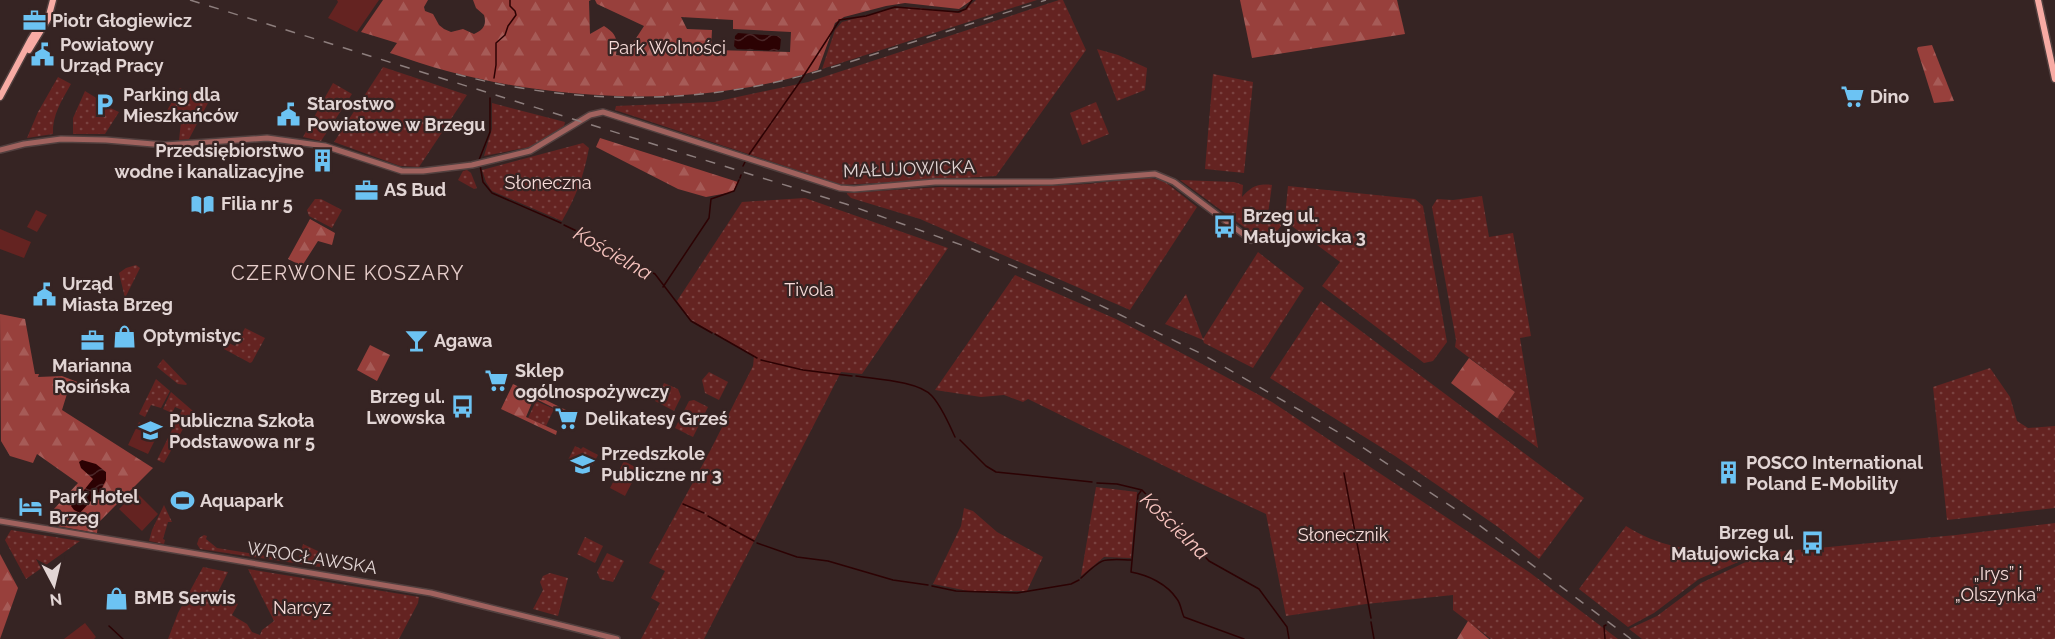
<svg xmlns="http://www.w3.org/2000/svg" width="2055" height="639" font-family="Raleway,sans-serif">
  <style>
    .green { fill: url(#green-dots) }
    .forest { fill: url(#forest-firs); fill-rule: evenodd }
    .pitch { fill: #642321 }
    .water { fill: url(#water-waves) }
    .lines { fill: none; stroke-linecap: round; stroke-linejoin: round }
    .stream { stroke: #2c0203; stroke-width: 1.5 }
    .minor-casing { stroke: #52403f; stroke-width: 8 }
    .major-casing { stroke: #52403f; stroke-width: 9 }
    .minor { stroke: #a0625e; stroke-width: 5 }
    .major { stroke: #f7aba4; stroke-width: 6 }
    .rail { stroke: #8d7e7d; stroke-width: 1.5; stroke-dasharray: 10 10; stroke-linecap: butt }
    .labels { text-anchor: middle; stroke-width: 4.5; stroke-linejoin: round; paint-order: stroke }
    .poi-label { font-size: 18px; font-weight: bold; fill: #e2d5d4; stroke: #362423; text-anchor: start }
    .park-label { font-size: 18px; fill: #f8ddda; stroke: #362423 }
    .street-label { font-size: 18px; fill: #e2d5d4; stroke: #362423 }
    .water-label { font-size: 20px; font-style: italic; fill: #f8c4bf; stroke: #362423 }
    .neighbourhood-label { font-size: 20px; letter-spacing: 1.5px; fill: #e7cecb; stroke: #362423 }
  </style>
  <defs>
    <pattern id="green-dots" width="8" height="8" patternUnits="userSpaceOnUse" patternTransform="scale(1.5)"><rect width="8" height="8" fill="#642321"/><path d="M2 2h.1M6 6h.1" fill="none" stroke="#7a4240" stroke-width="1.8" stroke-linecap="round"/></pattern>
    <pattern id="forest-firs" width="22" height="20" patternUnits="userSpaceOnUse" patternTransform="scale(1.5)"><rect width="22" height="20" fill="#98403c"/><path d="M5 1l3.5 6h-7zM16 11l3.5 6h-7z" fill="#a65b57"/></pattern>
    <pattern id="water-waves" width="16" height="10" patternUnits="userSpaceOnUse" patternTransform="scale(1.5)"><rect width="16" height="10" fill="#2c0203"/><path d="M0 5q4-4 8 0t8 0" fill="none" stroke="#4a2627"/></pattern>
  </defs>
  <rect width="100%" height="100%" fill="#362423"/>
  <g class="green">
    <path d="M976,0H1037L822,69L835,30L842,22L890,9L911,7L960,13Z"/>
    <path d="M1059,0H1063L1086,50L996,176L842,185L615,110L616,106L714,102L808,82Z"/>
    <path d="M1097,49L1118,55L1147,68L1145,90L1117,101Z"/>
    <path d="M383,67L467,95L419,167L400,166L334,142Z"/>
    <path d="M1213,74L1253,82L1244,173L1205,169Z"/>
    <path d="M58,77L71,84C62,100 52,115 53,134L27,138L38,112Z"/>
    <path d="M333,83L352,94L321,141L303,137Z"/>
    <path d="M180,88L208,103L189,139L179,140L181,122L165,114Z"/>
    <path d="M85,91L98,99L97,102L119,112L105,134H73V118Z"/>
    <path d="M1096,102L1109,134L1082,145L1070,113Z"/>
    <path d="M492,103L565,122L564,126L530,147L484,156L492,129Z"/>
    <path d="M583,143L589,148C584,175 576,197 562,221L492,191L486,182L482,170Z"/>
    <path d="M467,170L471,173L477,188L474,189L458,180L463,171Z"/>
    <path d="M1147,177L1164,181L1197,207L1130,310L920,219L851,198L847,194V193L941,187L993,188L1088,184Z"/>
    <path d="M1180,180L1234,182L1243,185L1242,197C1251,187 1257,183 1272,185L1268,214L1285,217L1288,186L1415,199L1423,206L1447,342L1433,361L1424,363L1322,286L1340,262L1285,221L1267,244Z"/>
    <path d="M1482,196L1489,237L1513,233L1531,336L1520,338L1538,448L1497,418L1515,392L1455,347L1456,340L1432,207L1437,199L1453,200Z"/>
    <path d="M805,198L948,248L862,374L841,372L704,639H641L660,603L651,598L665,571L649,563L710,451L753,366L754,356L691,320L677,301L742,202Z"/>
    <path d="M315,199H321L342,210L332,228L309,216L307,210Z"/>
    <path d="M1258,252L1304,288L1253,368L1204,343L1203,340L1165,324L1186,294L1203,339Z"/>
    <path d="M136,265L140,268L125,298L119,273L126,268Z"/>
    <path d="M1015,275L1116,319L1191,358L1272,402L1529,572L1618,639H1491L1453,610V595L1366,604L1286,616L1266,514L1193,480L1028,399L1023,402L1004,395L981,397L935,390Z"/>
    <path d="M1321,301L1584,498L1539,559L1498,527L1395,456L1270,378Z"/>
    <path d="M245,328L265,338L252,362L250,363L224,349L227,342L235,346Z"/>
    <path d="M163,359L187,384L186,385L178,384L157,367Z"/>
    <path d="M1990,368L2010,397L2017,421L2028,428L2055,426V508L1947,520L1933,387Z"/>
    <path d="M709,372L728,382L719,400L705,393L702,380Z"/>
    <path d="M156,379L170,391L161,408L151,405L145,417L139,414Z"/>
    <path d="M664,383L678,389L681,397L674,411L655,401Z"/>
    <path d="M171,392L193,411L164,463L157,460L182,410L175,407L172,413L163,409Z"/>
    <path d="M694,400L708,407L693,437L675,428L689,401Z"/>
    <path d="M536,401L554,409L546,426L528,418Z"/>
    <path d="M575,446L581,449L583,447L598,455L589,472L568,460Z"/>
    <path d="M1096,487L1137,492L1131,558L1104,557L1081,576Z"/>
    <path d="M164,505L172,522H168L163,539L165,540L164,544L149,541L152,530Z"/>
    <path d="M964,508L973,511L997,532L1043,557L1027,591H968L933,584L961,526Z"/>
    <path d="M2055,523V639H1642L1629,629L1657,616L1701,583L1765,553L1956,535Z"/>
    <path d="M1626,526C1667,553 1719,554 1766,550L1699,579L1654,613L1628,627L1579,589Z"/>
    <path d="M11,530L17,531L80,541L26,579L5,540Z"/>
    <path d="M204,535L207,536L206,539L217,548L298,561L303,544L322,553L320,567L200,549L197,544L199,538Z"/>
    <path d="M585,537L603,546L595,563L577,554Z"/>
    <path d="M607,553L624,561L613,582L600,579L597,572Z"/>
    <path d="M203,567L228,572L217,594L238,604L232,615L247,624L252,632L260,635L262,630L274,621L248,569L419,597L418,603L399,639H168L178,613Z"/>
    <path d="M550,573L568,578L558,616L533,609L543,590L540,582L543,576Z"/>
  </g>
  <g class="forest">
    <path d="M383,0H428L424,7L425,11L433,14L439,25L444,29L451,32L463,29L474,34C483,30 487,25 484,15L476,8L473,0H591L589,1L590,34L604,26C617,34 618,40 616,55L623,56L628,51L633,50V43L644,26L597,4L595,0H972L959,9L905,3L886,6L844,17L835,23L818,70C703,108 563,102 447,71C428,66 409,59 390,53L397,43L361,32ZM681,17L733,20V29L791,32L790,52L711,50L712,30L687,29Z"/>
    <path d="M1240,0H1397L1405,34L1252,58Z"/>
    <path d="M1932,45L1954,101L1934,103L1917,49L1918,47Z"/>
    <path d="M600,138L738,182L733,192L706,197L678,189L596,147Z"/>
    <path d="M310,219L335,233L332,245L318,241L302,266L288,259Z"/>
    <path d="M0,314L25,319L35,374H39L38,377L62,376L80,383L79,387L70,384L62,410L153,468L98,523L97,533L51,525L53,510L78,483L37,454L33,463L10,456L1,441Z"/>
    <path d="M370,345L390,355L377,381L357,370Z"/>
    <path d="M1469,358L1515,392L1497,418L1451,383Z"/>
    <path d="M513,384L566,410L564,413L534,398L526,417L557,431L556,435L501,409Z"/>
    <path d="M0,554L18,588L0,639Z"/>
    <path d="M1468,621L1489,639H1457Z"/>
  </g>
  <g class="pitch">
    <path d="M337,0H379L357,32L328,18L338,2Z"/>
    <path d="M36,210L47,215L37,232L27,227Z"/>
    <path d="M0,229L31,242L24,258L0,249Z"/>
    <path d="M139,422L159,432L148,454L128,445Z"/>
    <path d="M624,461L639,469L625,496L610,488Z"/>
    <path d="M136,492L158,514L142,531L119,509Z"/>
    <path d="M85,623L96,637L94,639H64Z"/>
  </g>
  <g class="water">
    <path d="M738,33L779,36L781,38L780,49L777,51L737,49L734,46L735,36Z"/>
    <path d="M82,460L96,464L106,472V480L101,490L80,513L74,510L71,506L93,479L81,468L79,462Z"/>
  </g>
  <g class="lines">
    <g class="stream">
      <path d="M839,20L866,16L895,7L958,12L966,9L972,0"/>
      <path d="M494,78L496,65V43L505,35L508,26L516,15L515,11L510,6V0"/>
      <path d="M748,156L799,83L839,21"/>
      <path d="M479,160L490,132V98"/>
      <path d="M480,165L483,182L492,193L561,223"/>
      <path d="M743,166L745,162"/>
      <path d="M740,178L741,175"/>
      <path d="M564,225L608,246L655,274L691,321L712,333"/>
      <path d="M663,287L709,218L711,199L734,191L739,180"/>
      <path d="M715,334L757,358"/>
      <path d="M761,360L803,370L852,376"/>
      <path d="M856,376C875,379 919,381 932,396C942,407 949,424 955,437"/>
      <path d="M960,440L986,466L996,472L1092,482"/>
      <path d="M1344,473L1371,618"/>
      <path d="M1097,483L1117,484L1142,490L1209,561L1259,589L1287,627L1289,639"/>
      <path d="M1141,491L1138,495L1131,572C1148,575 1167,584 1177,599C1181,604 1181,611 1184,617L1244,639"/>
      <path d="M683,504L704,513"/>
      <path d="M708,516L726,526"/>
      <path d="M730,528L754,541"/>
      <path d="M757,543L797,557L828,561L893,580L928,585"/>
      <path d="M1081,578C1104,557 1101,559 1131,560"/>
      <path d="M932,586L956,591L1017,593L1071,584L1079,580"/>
      <path d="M1371,622L1374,639"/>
      <path d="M109,626L123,639"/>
      <path d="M1605,639L1604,626L1606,625"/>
    </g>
    <defs>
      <g id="minor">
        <path d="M0,150L24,144L61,139L106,140L165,145L267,138L325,146L402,171H423L472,165L530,151L590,115L603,112L840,188L854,189L935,182H1052L1155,174L1174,182L1251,240"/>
        <path d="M0,521L431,593L617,639"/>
      </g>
      <g id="major">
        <path d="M2038,0L2055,79"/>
        <path d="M29,50L48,19L53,0"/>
        <path d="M0,97L31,39L36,31L43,27"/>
      </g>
    </defs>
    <use href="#minor" class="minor-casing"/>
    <use href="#major" class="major-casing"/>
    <use href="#minor" class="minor"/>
    <use href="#major" class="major"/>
    <g class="rail">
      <path d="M190,0L846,204L970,248L1060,286L1200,353L1350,439L1479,525L1631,639"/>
      <path d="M456,74C557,101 665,105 767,84C810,75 852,61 894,48C945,32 995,16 1046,0"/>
    </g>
  </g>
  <defs>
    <symbol id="office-bare" viewBox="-9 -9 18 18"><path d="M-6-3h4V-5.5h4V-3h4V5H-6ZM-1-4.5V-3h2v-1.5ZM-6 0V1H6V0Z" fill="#6cc3f3" stroke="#362423" stroke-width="2.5" paint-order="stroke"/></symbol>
    <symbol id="civic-bare" viewBox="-9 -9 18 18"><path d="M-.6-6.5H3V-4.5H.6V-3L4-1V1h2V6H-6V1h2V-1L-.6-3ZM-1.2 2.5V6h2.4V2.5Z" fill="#6cc3f3" stroke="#362423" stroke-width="2.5" paint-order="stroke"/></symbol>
    <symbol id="supermarket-bare" viewBox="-9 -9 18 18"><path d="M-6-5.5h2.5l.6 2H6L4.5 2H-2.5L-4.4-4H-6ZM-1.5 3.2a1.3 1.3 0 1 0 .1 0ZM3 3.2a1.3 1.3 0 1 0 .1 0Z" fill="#6cc3f3" stroke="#362423" stroke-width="2.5" paint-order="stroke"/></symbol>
    <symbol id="parking-bare" viewBox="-9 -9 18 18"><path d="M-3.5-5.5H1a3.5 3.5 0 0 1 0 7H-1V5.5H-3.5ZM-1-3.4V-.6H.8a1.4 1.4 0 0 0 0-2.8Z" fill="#6cc3f3" stroke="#362423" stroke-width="2.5" paint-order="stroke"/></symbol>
    <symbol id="building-bare" viewBox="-9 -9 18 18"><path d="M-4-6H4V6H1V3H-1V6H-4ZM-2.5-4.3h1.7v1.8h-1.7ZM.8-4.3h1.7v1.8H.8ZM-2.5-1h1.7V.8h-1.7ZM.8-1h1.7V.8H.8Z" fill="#6cc3f3" stroke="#362423" stroke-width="2.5" paint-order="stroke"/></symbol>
    <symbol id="library-bare" viewBox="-9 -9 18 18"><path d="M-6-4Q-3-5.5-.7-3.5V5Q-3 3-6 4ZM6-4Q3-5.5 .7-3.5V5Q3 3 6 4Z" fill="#6cc3f3" stroke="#362423" stroke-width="2.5" paint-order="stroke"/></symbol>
    <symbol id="bus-bare" viewBox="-9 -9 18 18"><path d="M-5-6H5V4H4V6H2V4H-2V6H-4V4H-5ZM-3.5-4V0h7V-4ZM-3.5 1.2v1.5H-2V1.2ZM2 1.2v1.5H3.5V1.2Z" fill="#6cc3f3" stroke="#362423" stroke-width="2.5" paint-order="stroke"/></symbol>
    <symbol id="shop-bare" viewBox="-9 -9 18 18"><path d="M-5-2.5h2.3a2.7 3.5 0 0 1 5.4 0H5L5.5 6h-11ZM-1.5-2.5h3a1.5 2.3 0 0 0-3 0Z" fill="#6cc3f3" stroke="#362423" stroke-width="2.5" paint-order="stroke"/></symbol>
    <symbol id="bar-bare" viewBox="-9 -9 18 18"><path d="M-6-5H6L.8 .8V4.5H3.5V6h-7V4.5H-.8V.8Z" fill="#6cc3f3" stroke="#362423" stroke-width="2.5" paint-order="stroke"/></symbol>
    <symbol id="school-bare" viewBox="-9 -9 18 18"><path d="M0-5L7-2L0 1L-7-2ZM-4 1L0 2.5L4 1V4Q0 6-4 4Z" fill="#6cc3f3" stroke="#362423" stroke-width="2.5" paint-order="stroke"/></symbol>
    <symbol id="stadium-bare" viewBox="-9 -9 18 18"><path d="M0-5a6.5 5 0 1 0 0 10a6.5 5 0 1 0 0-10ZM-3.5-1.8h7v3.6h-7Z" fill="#6cc3f3" stroke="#362423" stroke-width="2.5" paint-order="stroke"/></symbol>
    <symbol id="hotel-bare" viewBox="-9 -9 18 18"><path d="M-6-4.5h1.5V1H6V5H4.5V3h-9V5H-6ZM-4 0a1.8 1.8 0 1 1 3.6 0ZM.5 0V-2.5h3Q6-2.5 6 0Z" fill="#6cc3f3" stroke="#362423" stroke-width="2.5" paint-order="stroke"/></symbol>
  </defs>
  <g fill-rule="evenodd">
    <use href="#office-bare" x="18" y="4" width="33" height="33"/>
    <use href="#civic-bare" x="26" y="38" width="33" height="33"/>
    <use href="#supermarket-bare" x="1836" y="80" width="33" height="33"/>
    <use href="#parking-bare" x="88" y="88" width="33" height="33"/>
    <use href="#civic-bare" x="272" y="98" width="33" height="33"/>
    <use href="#building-bare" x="306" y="144" width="33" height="33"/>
    <use href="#office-bare" x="350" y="174" width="33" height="33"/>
    <use href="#library-bare" x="186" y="188" width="33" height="33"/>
    <use href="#bus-bare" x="1208" y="210" width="33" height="33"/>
    <use href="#civic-bare" x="28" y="278" width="33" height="33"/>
    <use href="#shop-bare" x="108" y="320" width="33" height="33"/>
    <use href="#office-bare" x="76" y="324" width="33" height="33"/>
    <use href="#bar-bare" x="400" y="324" width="33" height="33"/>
    <use href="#supermarket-bare" x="480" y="364" width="33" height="33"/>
    <use href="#bus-bare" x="446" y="390" width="33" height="33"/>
    <use href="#supermarket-bare" x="550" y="402" width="33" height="33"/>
    <use href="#school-bare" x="134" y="414" width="33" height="33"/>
    <use href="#school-bare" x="566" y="448" width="33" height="33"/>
    <use href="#building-bare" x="1712" y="456" width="33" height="33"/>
    <use href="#stadium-bare" x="166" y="484" width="33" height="33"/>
    <use href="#hotel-bare" x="14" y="490" width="33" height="33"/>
    <use href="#bus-bare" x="1796" y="526" width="33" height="33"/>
    <use href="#shop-bare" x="100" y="582" width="33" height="33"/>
  </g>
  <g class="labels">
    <g class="poi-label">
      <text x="52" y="27">Piotr Głogiewicz</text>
      <text x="60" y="51">Powiatowy<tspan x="60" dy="21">Urząd Pracy</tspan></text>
      <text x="123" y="101">Parking dla<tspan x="123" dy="21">Mieszkańców</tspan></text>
      <text x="1870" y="103">Dino</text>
      <text x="307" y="110">Starostwo<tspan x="307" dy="21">Powiatowe w Brzegu</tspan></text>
      <text x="304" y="157" text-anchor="end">Przedsiębiorstwo<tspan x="304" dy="21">wodne i kanalizacyjne</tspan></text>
      <text x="384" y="196">AS Bud</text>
      <text x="221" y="210">Filia nr 5</text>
      <text x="1243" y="222">Brzeg ul.<tspan x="1243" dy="21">Małujowicka 3</tspan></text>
      <text x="62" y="290">Urząd<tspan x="62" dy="21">Miasta Brzeg</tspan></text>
      <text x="143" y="342">Optymistyc</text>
      <text x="434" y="347">Agawa</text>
      <text x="92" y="372" text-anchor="middle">Marianna<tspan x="92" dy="21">Rosińska</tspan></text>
      <text x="515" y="377">Sklep<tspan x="515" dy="21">ogólnospożywczy</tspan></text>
      <text x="445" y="403" text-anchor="end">Brzeg ul.<tspan x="445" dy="21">Lwowska</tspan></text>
      <text x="585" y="425">Delikatesy Grześ</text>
      <text x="169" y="427">Publiczna Szkoła<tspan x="169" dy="21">Podstawowa nr 5</tspan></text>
      <text x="601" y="460">Przedszkole<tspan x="601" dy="21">Publiczne nr 3</tspan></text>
      <text x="1746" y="469">POSCO International<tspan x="1746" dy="21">Poland E-Mobility</tspan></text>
      <text x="49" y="503">Park Hotel<tspan x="49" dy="21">Brzeg</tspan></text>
      <text x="200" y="507">Aquapark</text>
      <text x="1794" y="539" text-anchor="end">Brzeg ul.<tspan x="1794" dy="21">Małujowicka 4</tspan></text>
      <text x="134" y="604">BMB Serwis</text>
    </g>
    <g class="park-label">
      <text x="667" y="54">Park Wolności</text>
      <text x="548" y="189">Słoneczna</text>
      <text x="809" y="296">Tivola</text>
      <text x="1343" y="541">Słonecznik</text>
      <text x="1998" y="580">„Irys” i<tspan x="1998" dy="21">„Olszynka”</tspan></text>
      <text x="302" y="614">Narcyz</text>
    </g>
    <g class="street-label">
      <text transform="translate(909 169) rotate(-2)" y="6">MAŁUJOWICKA</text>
      <text transform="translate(312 558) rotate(9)" y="6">WROCŁAWSKA</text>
    </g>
    <g class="water-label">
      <text transform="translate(613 253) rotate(30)" y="7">Kościelna</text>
      <text transform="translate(1175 526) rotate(44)" y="7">Kościelna</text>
    </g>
    <g class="neighbourhood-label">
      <text x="348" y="280">CZERWONE KOSZARY</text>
    </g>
  </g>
  <g transform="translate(54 585) rotate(173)" stroke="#362423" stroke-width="4.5" paint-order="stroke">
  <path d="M0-4.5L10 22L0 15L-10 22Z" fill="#e2d5d4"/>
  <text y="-9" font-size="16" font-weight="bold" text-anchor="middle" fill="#e2d5d4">N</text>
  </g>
</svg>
